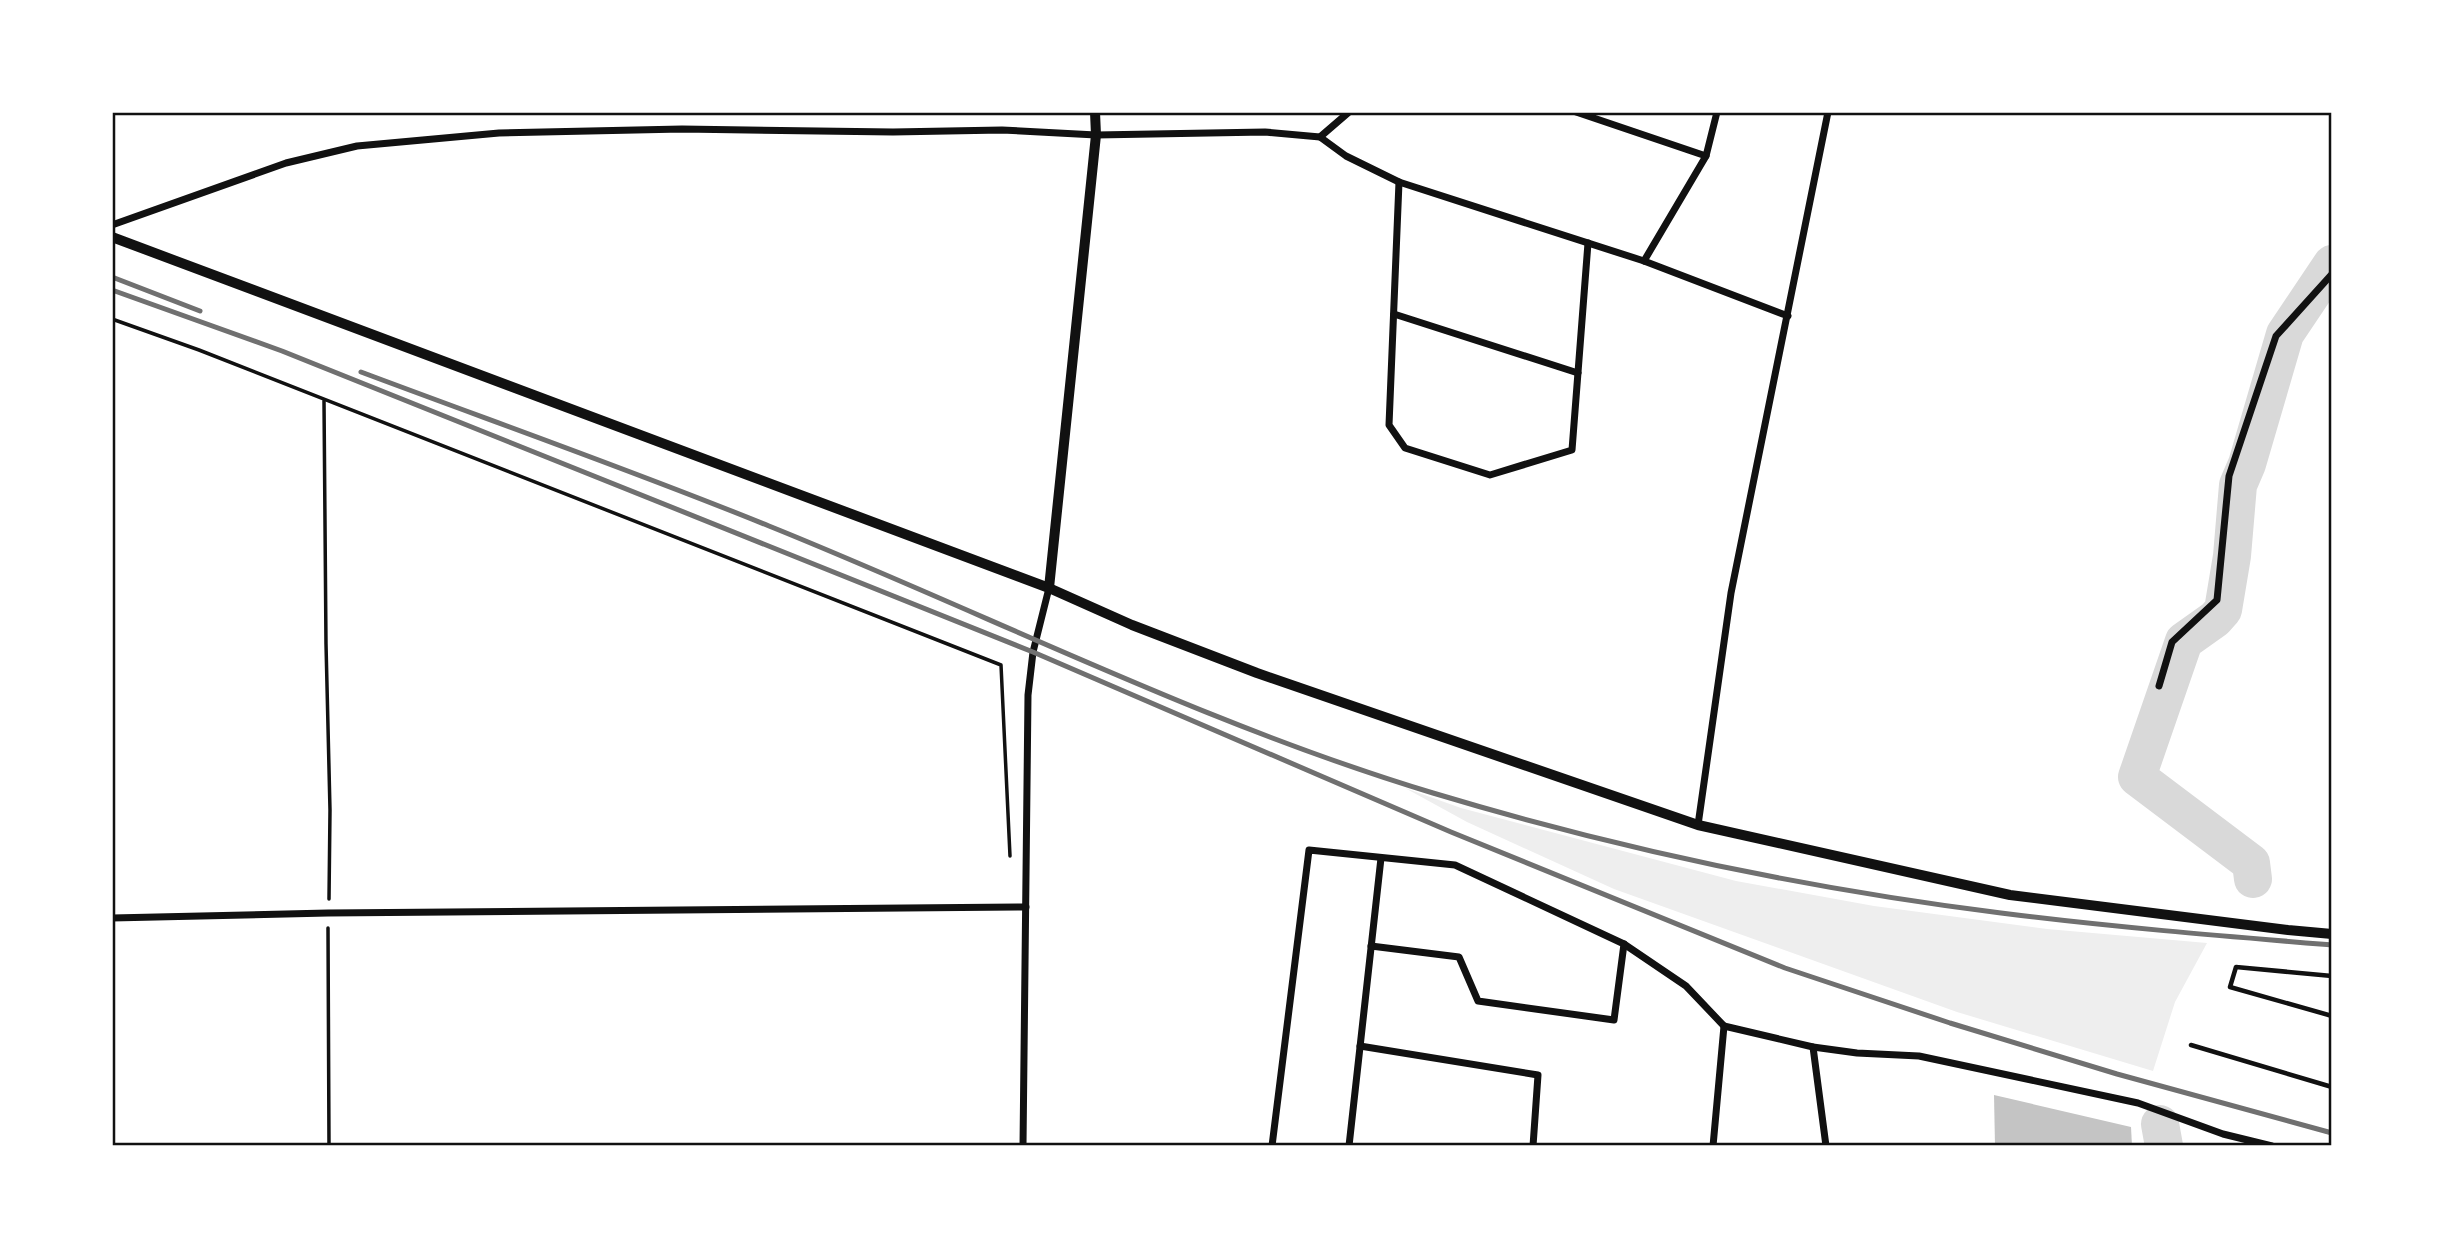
<svg xmlns="http://www.w3.org/2000/svg" width="2444" height="1258" font-family="Overpass,sans-serif">
  <style>
    .green { fill: #eee }
    .lines { fill: none; stroke-linecap: round; stroke-linejoin: round }
    .river { stroke: #d9d9d9; stroke-width: 38 }
    .building { fill: #c4c4c4 }
    .path { stroke: #111; stroke-width: 3.5 }
    .service { stroke: #111; stroke-width: 4.5 }
    .minor { stroke: #111; stroke-width: 7 }
    .tertiary { stroke: #111; stroke-width: 10 }
    .rail { stroke: #707070; stroke-width: 5 }
    .neatline { fill: none; stroke: #111; stroke-width: 2.5 }
  </style>
  <rect width="100%" height="100%" fill="#fff"/>
  <path class="green" d="M1405,788L1461,808L1736,881L1874,906L2047,929L2207,943L2175,1002L2153,1071L1957,1012L1614,889L1467,822Z"/>
  <g class="lines">
    <g class="river">
      <path d="M2253,879L2251,863L2137,777L2184,641L2215,619L2223,610L2232,556L2238,485L2247,464L2285,334L2332,264"/>
      <path d="M2160,1124L2164,1146"/>
    </g>
  </g>
  <path class="building" d="M1994,1095L2131,1127L2132,1146H1995Z"/>
  <g class="lines">
    <g class="path">
      <path d="M112,319L199,350L1001,665L1010,856"/>
      <path d="M324,401L326,644L330,810L329,899"/>
      <path d="M328,928L329,1146"/>
    </g>
    <g class="service">
      <path d="M2332,976L2236,967L2230,987L2332,1016"/>
      <path d="M2191,1045L2332,1087"/>
    </g>
    <g class="minor">
      <path d="M1576,112L1706,156"/>
      <path d="M1320,137L1349,112"/>
      <path d="M1399,182L1389,425L1405,448L1490,475L1572,450L1588,243"/>
      <path d="M112,225L286,163L357,146L499,133L682,129L893,132L1002,130L1096,135L1265,132L1320,137L1346,156L1399,182L1644,261L1788,316"/>
      <path d="M1644,261L1706,156L1717,112"/>
      <path d="M1394,314L1578,373"/>
      <path d="M2159,686L2172,642L2217,600L2229,476L2276,336L2332,274"/>
      <path d="M1698,825L1731,593L1828,112"/>
      <path d="M112,918L328,913L1026,907"/>
      <path d="M1371,946L1459,957L1478,1001L1614,1020L1624,944"/>
      <path d="M1360,1046L1538,1075L1533,1146"/>
      <path d="M1813,1047L1826,1146"/>
      <path d="M1023,1146L1028,695L1033,652L1049,588"/>
      <path d="M1272,1146L1309,850L1455,865L1624,944L1686,986L1724,1026"/>
      <path d="M1349,1146L1381,858"/>
      <path d="M1713,1146L1724,1026L1813,1047L1857,1053L1919,1056L2138,1103L2223,1134L2272,1146"/>
    </g>
    <g class="tertiary">
      <path d="M112,237L1049,588L1132,625L1257,673L1698,825L2010,895L2288,930L2332,934"/>
      <path d="M1049,588L1096,135L1095,112"/>
    </g>
    <g class="rail">
      <path d="M112,277L200,311"/>
      <path d="M112,290L282,351L1033,652L1451,832L1785,968L1950,1023L2117,1074L2332,1133"/>
      <path d="M361,372C497,423 634,471 769,526C990,615 1204,724 1433,793C1619,849 1809,889 2001,913C2111,927 2222,936 2332,945"/>
    </g>
  </g>
  <rect width="2444" height="1258" fill="none" stroke="#ffffff" stroke-width="228"/>
  <rect x="114" y="114" width="2216" height="1030" class="neatline"/>
</svg>
